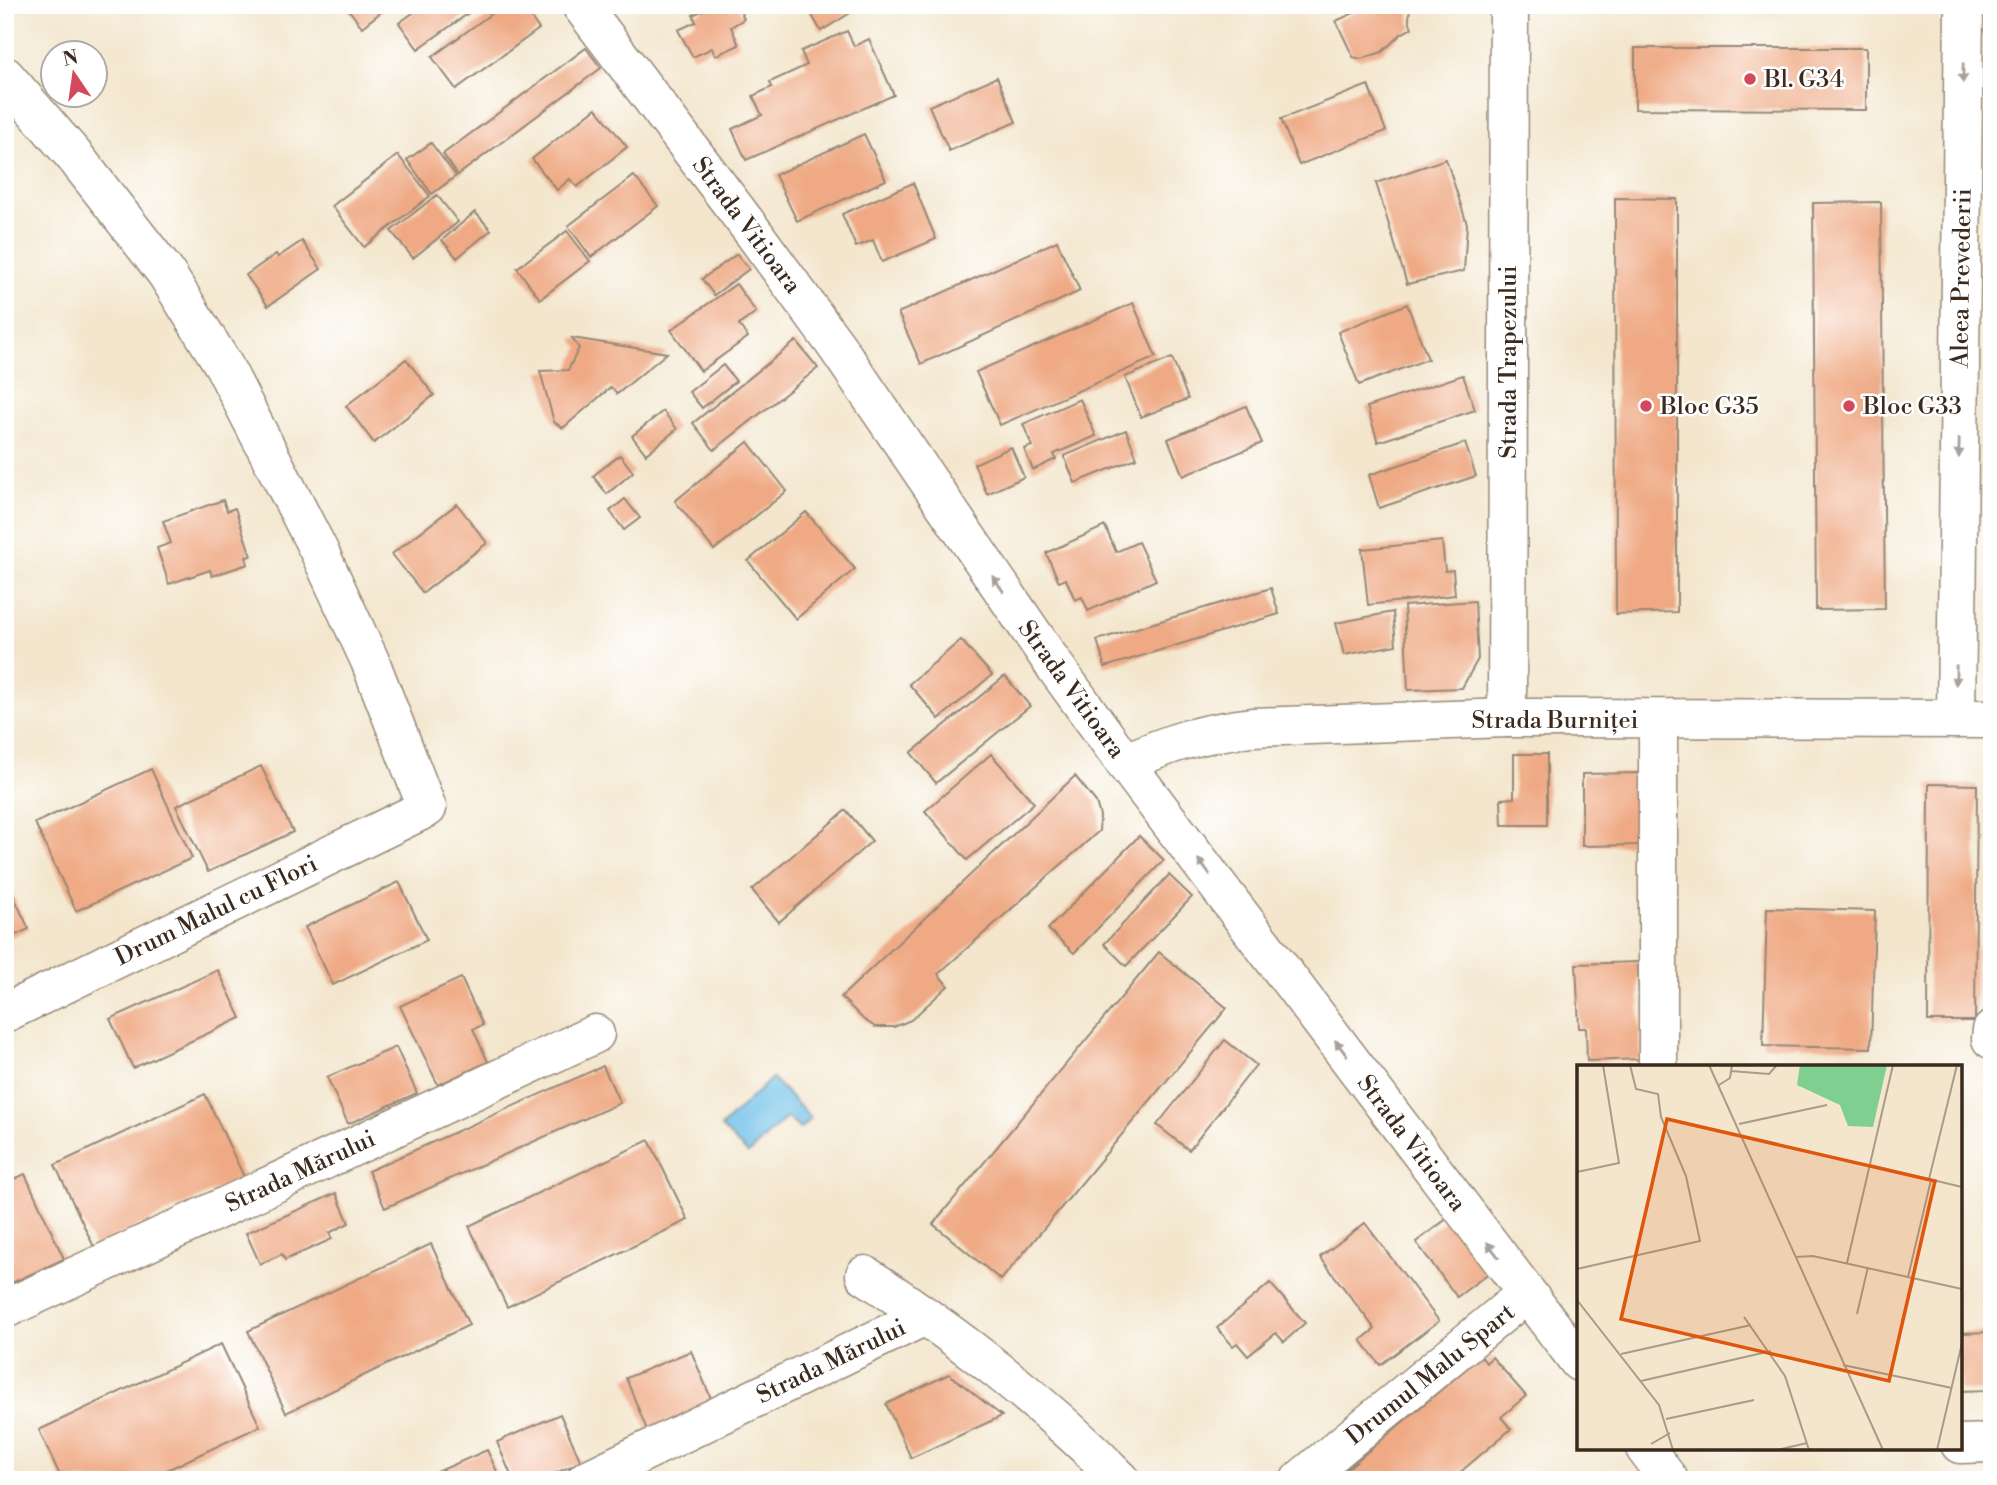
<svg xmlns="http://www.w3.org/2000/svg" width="1997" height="1485" font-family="'Libre Bodoni',serif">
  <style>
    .water { fill: #6bbee7; stroke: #537482; stroke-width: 2 }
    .building { fill: #efaa85 }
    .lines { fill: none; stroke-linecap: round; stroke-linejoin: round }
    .minor-casing { stroke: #978876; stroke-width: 41 }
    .minor { stroke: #fff; stroke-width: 38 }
    .oneway { fill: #a79f9a }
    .poi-dot { fill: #d1495b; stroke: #fff; stroke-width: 2.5 }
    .labels { text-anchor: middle; stroke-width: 5; stroke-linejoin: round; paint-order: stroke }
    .poi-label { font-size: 24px; fill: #3b2a1e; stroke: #fff; text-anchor: start }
    .street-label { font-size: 24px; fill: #3b2a1e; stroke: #fff }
    .inset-road { fill: none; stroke: #a99b87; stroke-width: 2 }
    .view { fill: #df570d; fill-opacity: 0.15; stroke: #df570d; stroke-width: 3.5 }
    .inset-edge { fill: none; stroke: #3b2a1e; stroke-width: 3.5 }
  </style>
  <rect width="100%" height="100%" fill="#fff"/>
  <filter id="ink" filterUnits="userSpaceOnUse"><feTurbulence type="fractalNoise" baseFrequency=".0143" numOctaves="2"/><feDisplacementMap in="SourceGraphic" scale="14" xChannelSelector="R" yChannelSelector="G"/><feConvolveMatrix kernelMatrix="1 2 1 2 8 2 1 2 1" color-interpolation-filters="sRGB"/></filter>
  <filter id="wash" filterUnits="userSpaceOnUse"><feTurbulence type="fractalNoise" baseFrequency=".00686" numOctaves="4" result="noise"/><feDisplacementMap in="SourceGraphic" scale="28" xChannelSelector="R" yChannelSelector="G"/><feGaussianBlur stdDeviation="1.57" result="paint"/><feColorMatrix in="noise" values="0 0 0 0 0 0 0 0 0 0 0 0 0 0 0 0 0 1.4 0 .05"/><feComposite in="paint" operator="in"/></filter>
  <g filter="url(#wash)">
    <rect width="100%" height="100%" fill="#f3e6cd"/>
    <path class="water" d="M772,1078L811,1118L800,1129L787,1117L748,1154L721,1127Z"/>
    <g id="blocks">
      <g class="building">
        <path d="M345,5H390L362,27Z"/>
        <path d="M424,5H480L418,49L399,23Z"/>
        <path d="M503,5H522L539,29L456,89L432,57Z"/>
        <path d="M713,5H737L744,19L731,27L739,45L715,56L712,48L693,57L678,30L696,22L693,15Z"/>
        <path d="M806,5H863L821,31Z"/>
        <path d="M1351,5H1410L1409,20L1412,28L1401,34L1382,52L1361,59L1353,57L1336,21L1354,13Z"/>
        <path d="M847,31L854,46L869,39L894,95L746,160L732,129L762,115L753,96L772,87L770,82L807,65L801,51Z"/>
        <path d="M586,48L601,68L458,175L443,154Z"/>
        <path d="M1635,48H1866V110L1635,109Z"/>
        <path d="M997,77L1016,122L949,151L929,106Z"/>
        <path d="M1368,85L1386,131L1299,165L1281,119Z"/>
        <path d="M596,108L627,147L577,187L570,179L557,190L532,159Z"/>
        <path d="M864,134L886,180L797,221L775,175Z"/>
        <path d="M431,143L456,176L432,194L407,160Z"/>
        <path d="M398,155L430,196L364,247L332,206Z"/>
        <path d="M1446,159L1467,224L1464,271L1407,284L1376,183Z"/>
        <path d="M634,176L658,206L591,257L568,226Z"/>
        <path d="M913,183L936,239L882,262L873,240L856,247L842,214Z"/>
        <path d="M437,195L458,222L413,258L391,231Z"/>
        <path d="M1615,198L1677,199V612L1616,614Z"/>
        <path d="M1881,202L1885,609L1816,610L1813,203Z"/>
        <path d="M475,212L491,230L457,258L442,240Z"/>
        <path d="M567,231L590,261L540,299L517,268Z"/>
        <path d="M302,241L321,269L268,306L246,275L276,254L278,257Z"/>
        <path d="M1057,241L1080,291L921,364L898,313Z"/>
        <path d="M737,254L749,269L714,295L702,279Z"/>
        <path d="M736,284L756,312L739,325L748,337L701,371L671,330Z"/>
        <path d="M1133,303L1156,357L1000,425L976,372Z"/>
        <path d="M1407,304L1428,359L1359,385L1338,332Z"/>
        <path d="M572,338L667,353L617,394L611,387L563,428L554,422L540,371L568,370L579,348Z"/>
        <path d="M796,341L818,368L714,450L693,423Z"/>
        <path d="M1172,358L1188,399L1141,417L1125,377Z"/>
        <path d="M406,359L434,395L374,443L346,406Z"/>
        <path d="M723,365L736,381L702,408L689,392Z"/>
        <path d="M1463,375L1475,410L1378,442L1367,407Z"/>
        <path d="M1080,399L1096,436L1054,454L1056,459L1033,470L1024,449L1032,446L1023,424Z"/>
        <path d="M1246,406L1262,443L1183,476L1168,439Z"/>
        <path d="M663,411L677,429L646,454L632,436Z"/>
        <path d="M1126,430L1137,458L1075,483L1064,456Z"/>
        <path d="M748,442L787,491L714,550L675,501Z"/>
        <path d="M1465,443L1476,476L1379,508L1369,475Z"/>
        <path d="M1011,447L1024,477L987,494L974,464Z"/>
        <path d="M620,455L633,472L607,494L593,476Z"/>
        <path d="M625,499L640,518L624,530L610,511Z"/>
        <path d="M223,500L227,511L235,508L251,556L246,557L248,564L212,576L210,570L169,584L157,548L171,543L163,521Z"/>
        <path d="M457,504L487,543L423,593L392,554Z"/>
        <path d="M806,512L855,569L796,619L748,561Z"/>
        <path d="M1105,526L1116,552L1138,542L1156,580L1088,611L1082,597L1075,600L1066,579L1059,582L1046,553Z"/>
        <path d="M1442,541L1445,571L1453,570L1455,595L1368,605L1362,549Z"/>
        <path d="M1271,588L1279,614L1105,667L1097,640Z"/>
        <path d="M1475,601L1478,659L1462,688L1408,690L1404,606Z"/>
        <path d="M1393,612L1396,645L1344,655L1336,623Z"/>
        <path d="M961,640L992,675L939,719L909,684Z"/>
        <path d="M1005,676L1030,706L936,783L911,753Z"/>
        <path d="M991,754L1034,803L967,860L925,811Z"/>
        <path d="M1514,754H1547V825H1502L1501,799L1514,798Z"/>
        <path d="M261,766L293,832L208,872L176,806Z"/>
        <path d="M151,769L192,858L76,911L35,823Z"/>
        <path d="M1639,773V845L1582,846V774Z"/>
        <path d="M1075,776L1096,802L1100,816L1099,831L938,974L948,986L911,1020L894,1027H875L863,1019L841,997Z"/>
        <path d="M1929,784L1977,785L1975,1021H1928Z"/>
        <path d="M846,810L872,841L779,922L752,890Z"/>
        <path d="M1139,836L1164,860L1074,953L1048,929Z"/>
        <path d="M1169,875L1192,897L1126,966L1104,944Z"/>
        <path d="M5,878L29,929L5,940Z"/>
        <path d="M399,882L427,940L333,985L305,927Z"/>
        <path d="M1767,908L1875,911L1871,1048L1763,1046Z"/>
        <path d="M1159,952L1227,1008L1001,1280L933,1224Z"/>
        <path d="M1638,962L1641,1059L1587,1061L1586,1028H1579L1576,964Z"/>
        <path d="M218,970L241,1018L133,1068L110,1019Z"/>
        <path d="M461,978L483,1025L473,1029L488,1062L438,1085L400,1006Z"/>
        <path d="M1225,1040L1256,1065L1189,1150L1157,1125Z"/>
        <path d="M396,1047L417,1093L348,1124L327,1077Z"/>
        <path d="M603,1066L620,1103L385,1208L368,1171Z"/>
        <path d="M205,1094L244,1177L94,1247L55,1165Z"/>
        <path d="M649,1140L688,1220L507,1307L469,1226Z"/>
        <path d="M25,1174L64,1259L5,1286V1183Z"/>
        <path d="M336,1193L349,1223L329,1233L332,1239L285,1260L282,1254L260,1264L246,1233Z"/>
        <path d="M1448,1218L1490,1272L1457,1297L1416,1242Z"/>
        <path d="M1365,1223L1439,1321L1380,1365L1361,1340L1375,1329L1320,1257Z"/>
        <path d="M431,1244L469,1325L286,1413L248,1331Z"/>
        <path d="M1270,1283L1305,1323L1284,1342L1276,1333L1248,1356L1237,1343L1233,1346L1217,1328Z"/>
        <path d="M1992,1332V1390L1960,1391V1333Z"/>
        <path d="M221,1344L260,1426L146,1480H62L39,1430Z"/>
        <path d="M691,1351L713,1403L647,1430L626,1378Z"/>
        <path d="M1481,1356L1486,1363L1492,1357L1526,1396L1501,1417L1511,1429L1451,1480H1334Z"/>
        <path d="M949,1374L1002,1416L911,1458L886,1404Z"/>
        <path d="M560,1414L581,1462L540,1480H513L497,1442Z"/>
        <path d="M487,1450L501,1480H419Z"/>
      </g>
    </g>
  </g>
  <g filter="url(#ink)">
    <use href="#blocks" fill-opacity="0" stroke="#978876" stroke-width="2"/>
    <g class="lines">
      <defs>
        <g id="minor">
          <path d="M581,5L753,232L837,347L1056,668L1125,763L1579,1362"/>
          <path d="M5,76L76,158L166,273L224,366L319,551L370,661L427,808L5,1013"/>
          <path d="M1507,718L1509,5"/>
          <path d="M1956,719L1964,5"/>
          <path d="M1125,763C1171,742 1202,733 1252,727L1507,718L1992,719"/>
          <path d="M1991,1039L1992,1030"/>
          <path d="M1658,1067V719"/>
          <path d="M865,1275C957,1336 1043,1401 1121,1480"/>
          <path d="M5,1309L595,1034"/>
          <path d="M1960,1444L1992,1443"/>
          <path d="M1645,1448L1669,1480"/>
          <path d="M586,1480L925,1316"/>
          <path d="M1300,1480L1526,1294"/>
        </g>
      </defs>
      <use href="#minor" class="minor-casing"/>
      <use href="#minor" class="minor"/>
    </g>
    <defs><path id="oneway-solid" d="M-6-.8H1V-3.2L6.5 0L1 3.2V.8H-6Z" transform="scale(1.75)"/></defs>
    <g class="oneway">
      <use href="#oneway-solid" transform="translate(1963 73) rotate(91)"/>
      <use href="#oneway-solid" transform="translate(1959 448) rotate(91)"/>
      <use href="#oneway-solid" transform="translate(998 584) rotate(-125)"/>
      <use href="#oneway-solid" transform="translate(1956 675) rotate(91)"/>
      <use href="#oneway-solid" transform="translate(1204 867) rotate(-127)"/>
      <use href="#oneway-solid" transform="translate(1341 1048) rotate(-127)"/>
      <use href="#oneway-solid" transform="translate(1493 1250) rotate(-127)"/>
    </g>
  </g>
  <g class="poi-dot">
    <circle cx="1750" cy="79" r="7"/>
    <circle cx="1646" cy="406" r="7"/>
    <circle cx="1849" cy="406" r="7"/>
  </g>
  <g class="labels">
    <g class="poi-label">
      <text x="1764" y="87">Bl. G34</text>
      <text x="1660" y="414">Bloc G35</text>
      <text x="1863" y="414">Bloc G33</text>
    </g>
    <g class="street-label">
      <text transform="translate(747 225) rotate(53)" y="8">Strada Vitioara</text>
      <text transform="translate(1961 278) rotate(-89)" y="8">Aleea Prevederii</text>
      <text transform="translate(1508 362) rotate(-90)" y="8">Strada Trapezului</text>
      <text transform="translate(1072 689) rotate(54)" y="8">Strada Vitioara</text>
      <text x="1555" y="728">Strada Burniței</text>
      <text transform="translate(216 910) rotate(-26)" y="8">Drum Malul cu Flori</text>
      <text transform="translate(1412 1143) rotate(53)" y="8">Strada Vitioara</text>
      <text transform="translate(300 1171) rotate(-25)" y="8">Strada Mărului</text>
      <text transform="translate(831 1361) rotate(-26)" y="8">Strada Mărului</text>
      <text transform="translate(1430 1374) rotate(-39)" y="8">Drumul Malu Spart</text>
    </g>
  </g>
  <g transform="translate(1577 1065)">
    <rect width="385" height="385" fill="#f3e6cd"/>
    <path d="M223,0H310L296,62L271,61L263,40L220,20Z" fill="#7ecf90"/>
    <path class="inset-road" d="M132,0L306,385M154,6L192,9L200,0M142,20L153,13L155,0M162,59L250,40M293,100L385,122M0,107L42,98L26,0M352,114L380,0M218,192L236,191L385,224M270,198L316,0M0,204L123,176L109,111L84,52L81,29L59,24L53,0M331,212L354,115M0,235L82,340L96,385M280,249L291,202M167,252L208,311L232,385M325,256L337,213M44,289L174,260M266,300L375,323M64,316L194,286M89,354L177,335M74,379L93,368M200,385L230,378M360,385L385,278"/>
    <path class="view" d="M90,54L358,116L312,316L44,254Z"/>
    <rect width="385" height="385" class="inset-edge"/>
  </g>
  <rect width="1997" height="1485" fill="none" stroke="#fff" stroke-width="28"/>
  <g transform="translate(74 74) rotate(347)"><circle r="33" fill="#ffffff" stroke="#b1aaa5" stroke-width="2"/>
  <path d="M0-5L12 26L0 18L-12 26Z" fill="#d1495b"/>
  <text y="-10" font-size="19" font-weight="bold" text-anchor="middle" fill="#3b2a1e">N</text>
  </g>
</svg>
